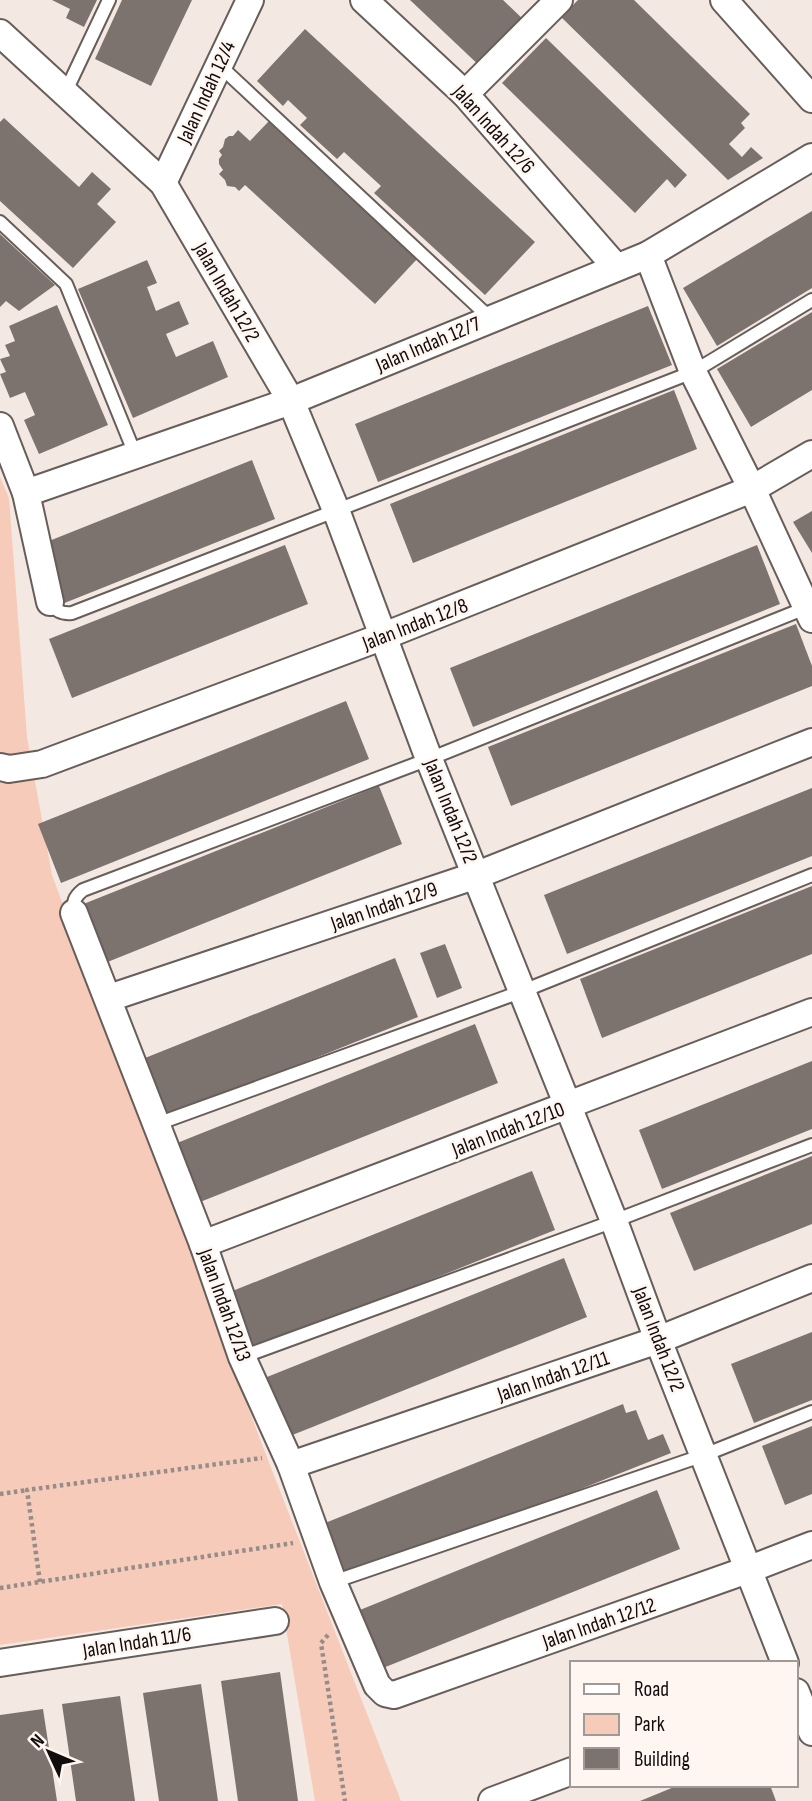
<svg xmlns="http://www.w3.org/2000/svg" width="812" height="1801" font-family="'Sofia Sans Condensed',sans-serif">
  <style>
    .green { fill: #f6cbb9 }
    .building { fill: #7c726e }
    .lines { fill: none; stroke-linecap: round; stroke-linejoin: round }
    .lane-casing { stroke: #675e5a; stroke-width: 16 }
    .street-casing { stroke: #675e5a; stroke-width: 30 }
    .path { stroke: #968d8a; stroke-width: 4.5; stroke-dasharray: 3.5 3.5; stroke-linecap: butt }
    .lane { stroke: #fff; stroke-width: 12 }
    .street { stroke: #fff; stroke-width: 26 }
    .labels { text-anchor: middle; stroke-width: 5; stroke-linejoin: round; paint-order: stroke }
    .street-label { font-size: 21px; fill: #110d0c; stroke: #fff6f2 }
  </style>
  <rect width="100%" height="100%" fill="#f4e8e3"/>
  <path class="green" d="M0,477L9,498L27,737L52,875L261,1442L401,1801H315L282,1604L0,1645Z"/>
  <g class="building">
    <path d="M52,0H97L84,27L66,18L70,9Z"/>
    <path d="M122,0H192L151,86L95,59Z"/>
    <path d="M410,0H503L527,23L484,70Z"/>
    <path d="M578,0H634L750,114L741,123L745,128L729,144L742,157L751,147L763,158L728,180L561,17Z"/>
    <path d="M305,29L535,242L485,295L374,193L381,186L344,152L337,159L300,125L307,118L288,100L283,106L257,81Z"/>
    <path d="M546,38L687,175L675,188L667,179L635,213L502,83Z"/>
    <path d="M4,118L79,187L92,172L111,189L97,204L116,222L73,268L0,201V122Z"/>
    <path d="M269,121L418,258L375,304L245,185L239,191L235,187L227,186L225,180L219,174L223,170L219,164V159L222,155L219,151L223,147L225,139L229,136H233L238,130L250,141Z"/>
    <path d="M812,211V288L717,346L683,288Z"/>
    <path d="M0,234L55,285L19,311L6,301L0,307Z"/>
    <path d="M147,260L157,283L147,287L156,311L179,301L189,324L166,334L176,357L213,341L228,377L133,418L78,289Z"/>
    <path d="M57,305L108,425L39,454L24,420L35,415L25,392L10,398L0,374L6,372L0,359L10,356L5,345L15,341L9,326Z"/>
    <path d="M648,306L672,365L378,482L355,424Z"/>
    <path d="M812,312V390L751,427L717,369Z"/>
    <path d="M674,390L697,449L413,563L390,504Z"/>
    <path d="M252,460L275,519L62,604L39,545Z"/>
    <path d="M812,511V553L793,522Z"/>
    <path d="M285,545L308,604L72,698L49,639Z"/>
    <path d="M757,545L780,604L473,727L450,668Z"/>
    <path d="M796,624L812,666V686L511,806L488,747Z"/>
    <path d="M346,701L369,759L61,883L38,824Z"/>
    <path d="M379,786L402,844L95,967L71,909Z"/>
    <path d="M812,788V856L567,954L544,895Z"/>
    <path d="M812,886V954L602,1038L580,979Z"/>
    <path d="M445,944L462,988L437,998L420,953Z"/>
    <path d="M395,958L418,1017L158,1121L135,1062Z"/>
    <path d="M475,1024L498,1083L190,1206L167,1147Z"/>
    <path d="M812,1061V1129L662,1189L639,1130Z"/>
    <path d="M812,1156V1224L694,1271L670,1213Z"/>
    <path d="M532,1171L555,1230L248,1353L225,1294Z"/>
    <path d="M564,1258L587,1317L280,1440L257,1381Z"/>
    <path d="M812,1332V1400L754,1423L731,1364Z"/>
    <path d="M623,1404L626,1413L636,1410L648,1440L663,1434L671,1453L338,1586L315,1527Z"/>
    <path d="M812,1426V1494L785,1505L762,1446Z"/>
    <path d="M657,1490L680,1549L373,1672L350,1614Z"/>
    <path d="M280,1672L298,1801H238L221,1681Z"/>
    <path d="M201,1684L218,1801H159L143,1693Z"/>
    <path d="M120,1696L135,1801H76L62,1704Z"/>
    <path d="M43,1709L57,1801H0V1715Z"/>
    <path d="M679,1785H770L776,1801H640Z"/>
  </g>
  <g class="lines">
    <defs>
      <g id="lane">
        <path d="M219,65L490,318"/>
        <path d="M65,93L109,0"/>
        <path d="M0,222L66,284L135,454"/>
        <path d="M50,602C56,611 61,614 72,613L693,372L812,300"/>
        <path d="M74,913C73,902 74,897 83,890L429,759L808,607"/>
        <path d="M157,1124L523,991L812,875"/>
        <path d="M242,1357L614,1221L812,1145"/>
        <path d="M333,1582L704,1455L812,1412"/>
      </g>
      <g id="street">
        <path d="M364,0L465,94L616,267"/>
        <path d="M724,0L812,99"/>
        <path d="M0,33L163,183L291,401L336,510L429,759L614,1221L658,1340L785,1663"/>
        <path d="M465,94L559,0"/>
        <path d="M163,183L250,0"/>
        <path d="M648,255L693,372L752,489L812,619"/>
        <path d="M0,426L26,493L50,602"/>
        <path d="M26,493L291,401L648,255L812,157"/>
        <path d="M0,767L9,769L42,764L384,636L752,489L812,454"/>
        <path d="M74,913L203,1244L242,1357L291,1465L333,1582L377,1685L385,1693L394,1695L750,1569L812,1545"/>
        <path d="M109,998L477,875L812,742"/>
        <path d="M203,1244L812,1012"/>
        <path d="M291,1465L658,1340L812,1278"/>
        <path d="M0,1663L275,1621"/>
        <path d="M796,1692L812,1732"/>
        <path d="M492,1801L572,1771"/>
      </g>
    </defs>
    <use href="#lane" class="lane-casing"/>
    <use href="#street" class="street-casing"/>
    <g class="path">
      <path d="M0,1494L27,1490"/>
      <path d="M40,1582L27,1490L262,1458"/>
      <path d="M0,1588L293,1543"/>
      <path d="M328,1635L321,1643L345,1801"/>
    </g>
    <use href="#lane" class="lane"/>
    <use href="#street" class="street"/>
  </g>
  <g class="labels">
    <g class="street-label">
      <text transform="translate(206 92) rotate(-65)" y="7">Jalan Indah 12/4</text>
      <text transform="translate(494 129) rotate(48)" y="7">Jalan Indah 12/6</text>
      <text transform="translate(227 292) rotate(60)" y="7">Jalan Indah 12/2</text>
      <text transform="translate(428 344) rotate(-23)" y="7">Jalan Indah 12/7</text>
      <text transform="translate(415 624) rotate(-21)" y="7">Jalan Indah 12/8</text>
      <text transform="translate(451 811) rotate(68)" y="7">Jalan Indah 12/2</text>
      <text transform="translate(384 906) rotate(-19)" y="7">Jalan Indah 12/9</text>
      <text transform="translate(508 1129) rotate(-21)" y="7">Jalan Indah 12/10</text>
      <text transform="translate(225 1305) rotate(70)" y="7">Jalan Indah 12/13</text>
      <text transform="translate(659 1339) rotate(69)" y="7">Jalan Indah 12/2</text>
      <text transform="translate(553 1376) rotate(-19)" y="7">Jalan Indah 12/11</text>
      <text transform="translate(599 1623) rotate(-19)" y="7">Jalan Indah 12/12</text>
      <text transform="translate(137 1642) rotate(-9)" y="7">Jalan Indah 11/6</text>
    </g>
  </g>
  <rect x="570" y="1661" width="228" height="126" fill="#fff6f2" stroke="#a09996" stroke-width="2"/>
  <rect x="584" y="1684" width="35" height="10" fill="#ffffff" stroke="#a09996" stroke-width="2"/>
  <text x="634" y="1696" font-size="21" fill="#110d0c">Road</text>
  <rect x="584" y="1714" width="35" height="21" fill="#f6cbb9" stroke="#a09996" stroke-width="2"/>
  <text x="634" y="1731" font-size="21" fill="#110d0c">Park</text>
  <rect x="584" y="1748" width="35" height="21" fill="#7c726e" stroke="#a09996" stroke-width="2"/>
  <text x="634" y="1766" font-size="21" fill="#110d0c">Building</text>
  <g transform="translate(49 1752) rotate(314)" stroke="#fff6f2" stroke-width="5" paint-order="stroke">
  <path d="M0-5L12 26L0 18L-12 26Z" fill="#110d0c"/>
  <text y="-10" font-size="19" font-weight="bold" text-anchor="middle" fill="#110d0c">N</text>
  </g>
</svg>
